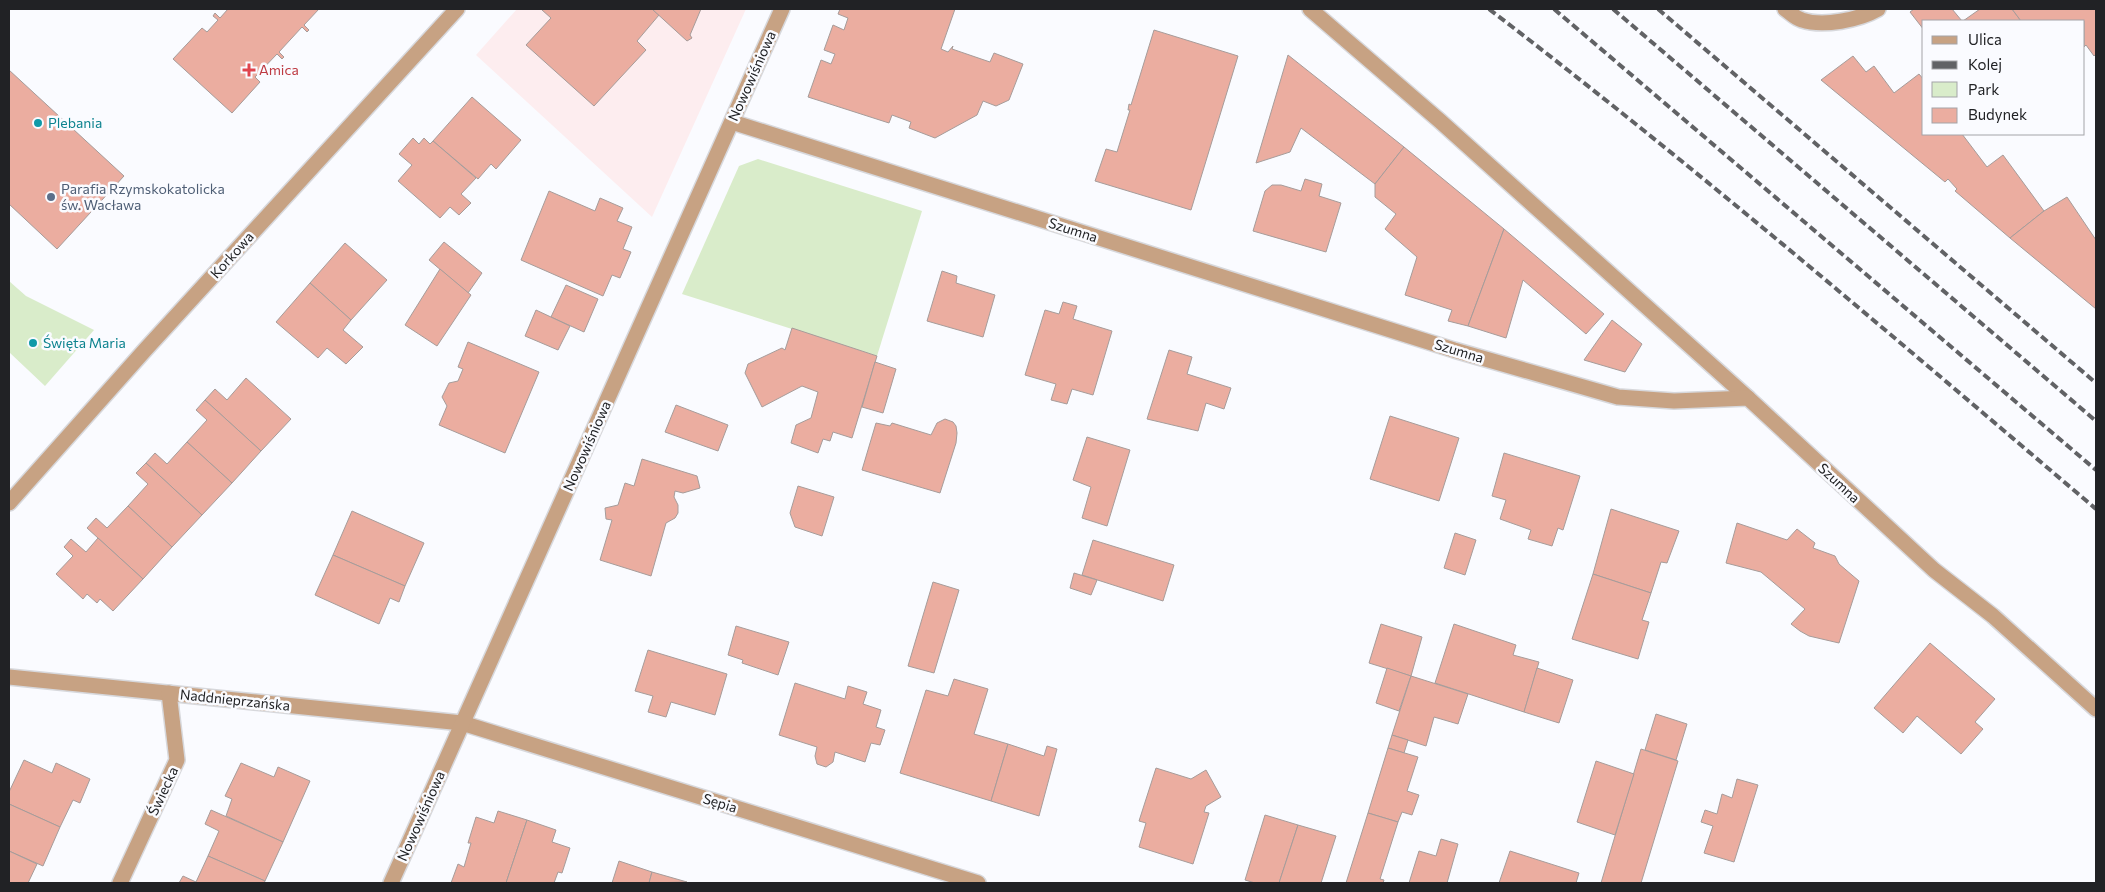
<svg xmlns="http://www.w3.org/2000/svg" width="2105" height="892" font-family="Commissioner,sans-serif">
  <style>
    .commercial { fill: #fdedef }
    .green { fill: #d9ecca }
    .building { fill: #ebada0; stroke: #a69c9a }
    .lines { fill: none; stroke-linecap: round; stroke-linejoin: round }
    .lane-casing { stroke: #d7d8dc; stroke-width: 18 }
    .street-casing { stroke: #d7d8dc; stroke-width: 18 }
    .lane { stroke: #c7a283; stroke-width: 15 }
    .street { stroke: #c7a283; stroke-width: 15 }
    .rail { stroke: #616265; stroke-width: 4; stroke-dasharray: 8 4; stroke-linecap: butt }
    .health-dot { fill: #e0444e; stroke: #fafbff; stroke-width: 2 }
    .culture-dot { fill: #0f9aa8; stroke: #fafbff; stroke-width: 2 }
    .service-dot { fill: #5c6f8a; stroke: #fafbff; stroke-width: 2 }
    .labels { text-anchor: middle; stroke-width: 5; stroke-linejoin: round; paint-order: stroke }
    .health-label { font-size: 14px; fill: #be3a42; stroke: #fafbff; text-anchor: start }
    .street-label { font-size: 14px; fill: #212225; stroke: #fafbff }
    .culture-label { font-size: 14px; fill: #0d838f; stroke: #fafbff; text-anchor: start }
    .service-label { font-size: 14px; fill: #4e5e75; stroke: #fafbff; text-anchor: start }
  </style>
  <rect width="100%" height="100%" fill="#fafbff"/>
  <path class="commercial" d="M517,9H746L652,217L476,55Z"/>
  <g class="green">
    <path d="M758,159L922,211L877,356L682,294L739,166Z"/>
    <path d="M9,281L26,296L94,330L45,386L9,352Z"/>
  </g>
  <g class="building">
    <path d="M228,9H319L304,25L309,30L307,32L302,27L279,52L284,57L282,59L277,54L255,77L260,82L232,113L173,59L202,28L207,32L218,20L213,16L215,13L220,18Z"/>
    <path d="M544,9H652L659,15L637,41L646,50L594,106L526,45L551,18L542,10Z"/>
    <path d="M652,9H701L690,35L692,38L687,41Z"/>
    <path d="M840,9H955L941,49L948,52L953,46L952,49L990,62L994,53L1023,64L1009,100L996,106L983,101L977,115L935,138L909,128L911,122L892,115L889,123L808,97L821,60L831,64L835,54L824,50L833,25L844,30L848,18L838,14Z"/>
    <path d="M1914,9H1952L1962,21H1924V30L1910,12Z"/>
    <path d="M1980,9H2012L2021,21H1963Z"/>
    <path d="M2012,9H2096V54L2094,56L2086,45L2084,47V21H2021Z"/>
    <path d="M1154,30L1238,56L1191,210L1095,181L1106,149L1117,152L1130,110H1128L1129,104L1131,105Z"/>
    <path d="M1288,55L1404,147L1375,184L1301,128L1290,152L1256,163Z"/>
    <path d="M1853,56L1866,72L1874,66L1894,93L1919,74L1924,80V134H1962L1987,167L2003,155L2044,211L2010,238L1955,191L1957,189L1948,179L1945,182L1821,80Z"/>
    <path d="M9,70L124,176L57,249L9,204Z"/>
    <path d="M472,97L521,140L496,169L491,164L478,179L433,141Z"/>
    <path d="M413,138L419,144L424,138L430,144L433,141L476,178L461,194L471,203L459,215L450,207L440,218L398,181L412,165L399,154Z"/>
    <path d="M1404,147L1504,229L1468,326L1448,321L1452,310L1405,295L1417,257L1385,229L1396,214L1375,197V184Z"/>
    <path d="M1305,179L1322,184L1319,196L1341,203L1326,252L1253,231L1265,191L1272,185H1281L1301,191Z"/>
    <path d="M549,191L595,211L600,198L623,208L617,221L632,227L623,249L631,252L620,278L612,275L603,296L521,260Z"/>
    <path d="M2067,197L2096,240V309L2010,238L2044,211Z"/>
    <path d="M1504,229L1604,314L1586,334L1523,280L1506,338L1468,326Z"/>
    <path d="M444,242L482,273L468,293L429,260Z"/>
    <path d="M345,243L387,280L351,320L310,283Z"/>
    <path d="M440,269L471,295L437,346L405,325Z"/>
    <path d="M942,271L957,276L956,283L995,295L983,337L927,321Z"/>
    <path d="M310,283L351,320L343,330L363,347L346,364L327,348L318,358L276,322Z"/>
    <path d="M566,285L598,299L584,332L551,317Z"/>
    <path d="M1063,302L1077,306L1073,319L1112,331L1093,395L1072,389L1067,404L1051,400L1056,384L1025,375L1045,310L1059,314Z"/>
    <path d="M536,310L570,326L558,350L525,336Z"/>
    <path d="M1612,320L1642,344L1625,372L1584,360Z"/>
    <path d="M792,328L877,356L852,438L833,432L830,441L823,439L818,453L791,443L796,425L811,418L818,392L802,386L762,407L745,373L748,364L782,348L785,350Z"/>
    <path d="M468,342L539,372L505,453L439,425L447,406L442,397L449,383L458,381L463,369L458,367Z"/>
    <path d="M1169,350L1192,357L1187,374L1231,388L1224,409L1206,403L1198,431L1147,419Z"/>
    <path d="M875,362L896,369L883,413L862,407Z"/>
    <path d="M246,378L291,419L261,451L205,400L215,389L227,400Z"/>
    <path d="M205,400L261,451L232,483L187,442L207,420L196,410Z"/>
    <path d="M676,405L728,425L718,451L665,432Z"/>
    <path d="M1390,416L1459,438L1439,501L1370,479Z"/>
    <path d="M945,419L953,422L956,426L957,433L956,443L940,493L862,470L876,423L890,426L892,423L931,435L937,423Z"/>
    <path d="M1087,437L1130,450L1107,526L1082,518L1091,487L1073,480Z"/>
    <path d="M187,442L232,483L202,515L146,463L155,453L167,464Z"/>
    <path d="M1504,453L1580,476L1563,530L1558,528L1552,546L1528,539L1531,530L1500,519L1506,500L1492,496Z"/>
    <path d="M642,459L697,476L700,488L683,493L675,491L674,497L678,505V513L675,518L666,523L651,576L600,560L612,520L606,519L605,508L618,505L625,483L634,486Z"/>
    <path d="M146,463L202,515L172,547L128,506L148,484L136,473Z"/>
    <path d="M798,486L834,497L822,536L795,527L790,513Z"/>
    <path d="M128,506L172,547L143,579L87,528L96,518L107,528Z"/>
    <path d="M1611,509L1679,531L1667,563L1661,562L1651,593L1593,574Z"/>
    <path d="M352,511L424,543L405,586L333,555Z"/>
    <path d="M1737,523L1787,540L1797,529L1815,543L1813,548L1835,556L1839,564L1859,581L1839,643L1809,636L1800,631L1791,624L1805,609L1761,572L1726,563Z"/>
    <path d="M1455,533L1476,540L1465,575L1444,568Z"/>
    <path d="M98,538L143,579L113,611L100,599L97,603L87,594L83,599L56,574L73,556L64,547L71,539L86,552Z"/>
    <path d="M1093,540L1174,565L1163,601L1082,575Z"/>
    <path d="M333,555L405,586L399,602L390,598L379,624L315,595Z"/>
    <path d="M1074,573L1097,580L1091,595L1070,588Z"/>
    <path d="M1593,574L1651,593L1642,620L1649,622L1638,659L1572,639Z"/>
    <path d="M933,582L959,590L934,673L908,666Z"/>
    <path d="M1381,624L1422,637L1411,676L1369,663Z"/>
    <path d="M1454,624L1516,645L1513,655L1539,662L1524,712L1435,683Z"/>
    <path d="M736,626L789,642L778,675L742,663L743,660L728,655Z"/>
    <path d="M1930,643L1995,699L1975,722L1983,729L1961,754L1917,716L1903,733L1874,708Z"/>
    <path d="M648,650L727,674L715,715L671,702L666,717L648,712L653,696L635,691Z"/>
    <path d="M1387,668L1411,676L1399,711L1376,703Z"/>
    <path d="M1537,668L1573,680L1559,723L1524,712Z"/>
    <path d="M1411,676L1468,694L1458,724L1434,717L1426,746L1392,735Z"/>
    <path d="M954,679L988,689L974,734L1008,744L991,801L900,773L926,690L948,696Z"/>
    <path d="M795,683L845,699L848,686L867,692L863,704L881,710L876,727L885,730L880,745L871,743L865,762L835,752L833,762L826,767L817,764L815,756L817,747L779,735Z"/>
    <path d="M1656,714L1687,724L1676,760L1645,750Z"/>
    <path d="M1392,735L1408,740L1404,753L1388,748Z"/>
    <path d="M1008,744L1044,756L1047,746L1057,749L1039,816L991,801Z"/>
    <path d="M1388,748L1418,757L1407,791L1419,795L1412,815L1402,812L1398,822L1368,813Z"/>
    <path d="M1641,749L1678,761L1641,883H1601Z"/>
    <path d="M24,760L52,773L56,763L90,779L80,803L73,800L60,827L9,804V792Z"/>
    <path d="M1596,761L1634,774L1615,835L1577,822Z"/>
    <path d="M241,763L274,777L278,767L310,781L283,842L226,816L232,799L225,796Z"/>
    <path d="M1156,768L1191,779L1206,770L1221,797L1206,806L1204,812L1209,813L1193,864L1139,847L1146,823L1139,821Z"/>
    <path d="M1737,779L1758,785L1734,862L1704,853L1713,826L1701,822L1705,810L1717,814L1722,794L1732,798Z"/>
    <path d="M9,804L60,827L43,866L9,851Z"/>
    <path d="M211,810L283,842L265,881L208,856L219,831L205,824Z"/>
    <path d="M498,811L527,820L506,883H451L458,864L464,867L471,843H468L476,817L494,823Z"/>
    <path d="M1368,813L1398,822L1380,879L1384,880L1383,883H1346Z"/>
    <path d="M1265,815L1298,825L1279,883H1255L1245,880Z"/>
    <path d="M527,820L556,830L552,842L570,848L562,873L558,872L554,883H506Z"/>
    <path d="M1298,825L1336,836L1321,883H1279Z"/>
    <path d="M1441,839L1458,844L1447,883H1409L1419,851L1436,856Z"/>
    <path d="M9,851L37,864L28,883H9Z"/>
    <path d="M1510,851L1579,873L1576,883H1499Z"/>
    <path d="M208,856L265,881L264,883H179L183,876L196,882Z"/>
    <path d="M619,861L652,872L649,883H612Z"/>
    <path d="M652,872L687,882L649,883Z"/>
  </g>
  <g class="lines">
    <defs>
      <path id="lane" d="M1310,9L1440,121L1748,398"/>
      <g id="street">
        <path d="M1785,9C1791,13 1795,18 1802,20C1823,27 1859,20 1878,9"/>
        <path d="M732,122L1454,350L1618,397L1674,401L1748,398L1934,570L1993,616L2096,709"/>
        <path d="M9,503L145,350L457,9"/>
        <path d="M9,677L462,723L978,883"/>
        <path d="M120,883L177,760L169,693"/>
        <path d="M391,883L782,9"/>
      </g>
    </defs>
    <use href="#lane" class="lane-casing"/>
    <use href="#street" class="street-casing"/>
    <use href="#lane" class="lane"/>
    <use href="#street" class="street"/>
    <g class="rail">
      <path d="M1489,9C1697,168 1896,339 2096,509"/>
      <path d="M1554,9L2096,470"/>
      <path d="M1613,9L2096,421"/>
      <path d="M1658,9L2096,383"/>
    </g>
  </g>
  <path class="health-dot" d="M246.5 62.5h5v5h5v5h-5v5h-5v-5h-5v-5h5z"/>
  <g class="culture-dot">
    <circle cx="38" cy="123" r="5"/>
    <circle cx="33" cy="343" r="5"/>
  </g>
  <circle class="service-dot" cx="51" cy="197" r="5"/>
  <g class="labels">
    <g class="health-label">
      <text x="259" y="75">Amica</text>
    </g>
    <g class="street-label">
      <text transform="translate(752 76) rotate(-66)" y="5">Nowowiśniowa</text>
      <text transform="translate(1073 230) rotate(18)" y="5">Szumna</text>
      <text transform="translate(232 255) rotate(-48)" y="5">Korkowa</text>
      <text transform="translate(1459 351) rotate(17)" y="5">Szumna</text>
      <text transform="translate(587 446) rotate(-66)" y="5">Nowowiśniowa</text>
      <text transform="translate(1839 483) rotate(43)" y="5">Szumna</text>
      <text transform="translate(235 700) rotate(6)" y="5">Naddnieprzańska</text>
      <text transform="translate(163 791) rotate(-65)" y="5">Świecka</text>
      <text transform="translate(720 803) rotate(17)" y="5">Sępia</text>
      <text transform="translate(421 816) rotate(-66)" y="5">Nowowiśniowa</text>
    </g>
    <g class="culture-label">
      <text x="48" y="128">Plebania</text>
      <text x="43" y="348">Święta Maria</text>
    </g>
    <g class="service-label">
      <text x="61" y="194">Parafia Rzymskokatolicka<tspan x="61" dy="16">św. Wacława</tspan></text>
    </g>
  </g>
  <rect width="2105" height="892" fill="none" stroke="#212225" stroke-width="20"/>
  <rect x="1922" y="20" width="162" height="115" fill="#fafbff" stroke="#a3a4a8"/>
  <rect x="1932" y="36" width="25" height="8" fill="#c7a283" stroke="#a3a4a8"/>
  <text x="1968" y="45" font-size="15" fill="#212225">Ulica</text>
  <rect x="1932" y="61" width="25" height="8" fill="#616265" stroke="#a3a4a8"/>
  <text x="1968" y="70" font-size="15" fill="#212225">Kolej</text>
  <rect x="1932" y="82" width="25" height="15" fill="#d9ecca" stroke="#a3a4a8"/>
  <text x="1968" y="95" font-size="15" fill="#212225">Park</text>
  <rect x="1932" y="108" width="25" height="15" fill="#ebada0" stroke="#a3a4a8"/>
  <text x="1968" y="120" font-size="15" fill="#212225">Budynek</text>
</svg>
